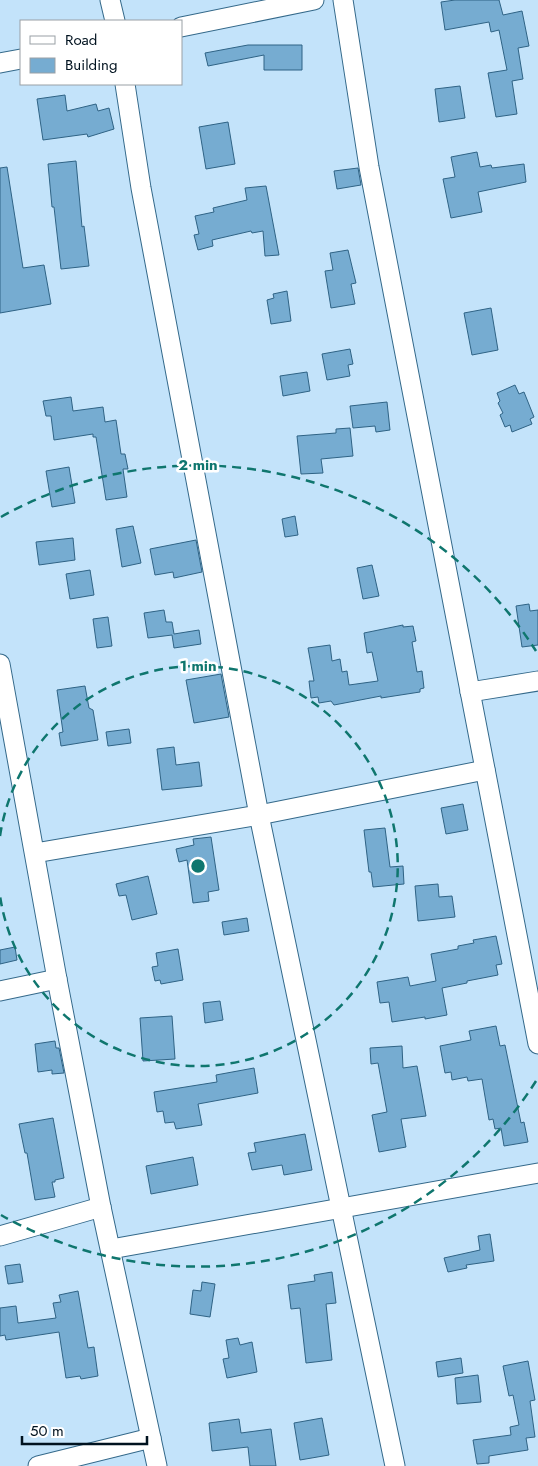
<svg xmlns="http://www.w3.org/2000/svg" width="538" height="1466" font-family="Jost,sans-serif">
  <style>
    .building { fill: #76acd1; stroke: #2f6385 }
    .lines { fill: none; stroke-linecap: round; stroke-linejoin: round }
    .street-casing { stroke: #34698a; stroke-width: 21 }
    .street { stroke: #fff; stroke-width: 19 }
    .ring { fill: none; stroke: #0f766e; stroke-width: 2.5; stroke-dasharray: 9 6 }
    .centre { fill: #0f766e; stroke: #fff; stroke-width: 2.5 }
    .ring-label { font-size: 15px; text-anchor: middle; font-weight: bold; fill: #0f766e; stroke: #fff; stroke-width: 5; stroke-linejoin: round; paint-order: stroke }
  </style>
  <rect width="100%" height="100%" fill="#c3e3fa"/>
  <g class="building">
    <path d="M455,0H499L503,15L522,11L529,46L518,48L523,79L512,81L517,114L496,117L488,73L507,70L499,30L491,32L489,22L445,30L441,2Z"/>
    <path d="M248,45H302V70H264V55L208,66L205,53Z"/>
    <path d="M460,86L465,118L439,122L435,89Z"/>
    <path d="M65,95L67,111L96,104L98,111L109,108L114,129L88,137L87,134L43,140L37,99Z"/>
    <path d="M228,122L235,164L206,169L199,127Z"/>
    <path d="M477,152L480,167L491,165L492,168L524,164L526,182L478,192L482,212L451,218L443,179L455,177L451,157Z"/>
    <path d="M76,161L82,227L84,226L89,266L61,269L54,207H52L48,164Z"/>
    <path d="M7,167L23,268L44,265L51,304L0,313V168Z"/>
    <path d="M358,168L361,185L337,189L334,171Z"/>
    <path d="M266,186L279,255L265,256L263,231L252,233L251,231L212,240L213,246L198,250L194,235L199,234L195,216L214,212L213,208L247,200L245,188Z"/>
    <path d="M348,250L356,283L351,284L355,304L331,308L325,271L333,270L330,253Z"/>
    <path d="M287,291L291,321L271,324L267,300L274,298L273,294Z"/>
    <path d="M491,308L498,350L472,355L464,313Z"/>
    <path d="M350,349L353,364L348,365L350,376L327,380L322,354Z"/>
    <path d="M307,372L310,391L283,396L280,376Z"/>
    <path d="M515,385L519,394L524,392L534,417L530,419L532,424L512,432L510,425L505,427L500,415L503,413L498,403L500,401L497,393Z"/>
    <path d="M71,397L73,411L103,407L105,422L116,420L121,454H125L128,469H123L127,497L106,500L96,437H93V434L54,440L51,416H46L43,401Z"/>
    <path d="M387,402L390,430L376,432L375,426L353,428L350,406Z"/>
    <path d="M350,428L353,456L321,459L323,473L301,474L297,436L336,433V429Z"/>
    <path d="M69,467L75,503L52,507L46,471Z"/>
    <path d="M295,516L298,535L285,537L282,519Z"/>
    <path d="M133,526L141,563L122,567L116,529Z"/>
    <path d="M73,538L75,560L39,565L36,542Z"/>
    <path d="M196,540L202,572L174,578L173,572L155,575L150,549Z"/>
    <path d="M372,565L379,596L363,599L357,568Z"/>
    <path d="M90,570L94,595L70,599L66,574Z"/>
    <path d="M529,604L530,611L538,610V645L522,647L516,606Z"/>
    <path d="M164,610L166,622H172L174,634L199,630L201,644L174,648L172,635L148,638L144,613Z"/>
    <path d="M108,617L112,646L97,648L93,619Z"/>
    <path d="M403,625V627L413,626L416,641L412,642L417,672L422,671L424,688L420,689V692L381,698V696L334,705L331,701L319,703L318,697L311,698L309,681H314L308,648L330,645L332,661L340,659L342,672L347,671L349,685L378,681L372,652L367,653L364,633Z"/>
    <path d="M221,674L229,717L194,723L186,680Z"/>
    <path d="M85,686L89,708L93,710L98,740L61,746L59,733L63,732L57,690Z"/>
    <path d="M129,729L131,743L108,746L106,732Z"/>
    <path d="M174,747L176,765L199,762L202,786L162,790L157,749Z"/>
    <path d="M463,804L468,830L446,834L441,808Z"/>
    <path d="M385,828L390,867L403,866L404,884L373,887L371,872H369L364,830Z"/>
    <path d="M211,837L219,890L208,892L209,901L193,903L187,860L179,862L176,849L194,845L193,839Z"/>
    <path d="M148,876L157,914L132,920L126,895L119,896L116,884Z"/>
    <path d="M438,884L439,897L452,896L455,917L418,921L415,886Z"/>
    <path d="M247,918L249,931L224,935L222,922Z"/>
    <path d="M496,936L502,964L496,965L498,975L467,981V983L442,988L447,1015L425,1019V1017L392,1022L389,1002L380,1003L377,982L408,977L410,986L436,981L431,954L458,949V946L474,943L473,940Z"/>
    <path d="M15,947L17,960L0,964V950Z"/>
    <path d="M178,949L183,980L161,984L160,980L155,981L152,967L158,966L156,953Z"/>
    <path d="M220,1001L223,1020L205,1023L203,1003Z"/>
    <path d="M172,1016L175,1059L143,1061L140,1018Z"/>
    <path d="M496,1026L500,1046L505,1045L521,1123L524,1122L528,1142L504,1146L501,1128L495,1129L493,1119L489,1120L482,1079L468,1081L467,1077L452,1080L451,1072L445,1073L440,1046L471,1040L469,1031Z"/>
    <path d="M55,1041L56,1048H59L64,1073L52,1074V1070L38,1072L35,1044Z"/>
    <path d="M402,1046L403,1068L417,1066L426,1116L401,1119L406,1147L379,1152L372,1115L387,1112L378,1063L371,1064L370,1048Z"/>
    <path d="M254,1068L258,1093L198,1104L202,1125L176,1129L174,1122L165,1123L163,1111L157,1112L154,1092L217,1082L216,1075Z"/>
    <path d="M53,1118L64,1178L55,1180V1182H52L55,1197L35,1200L27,1153H25L19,1124Z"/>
    <path d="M305,1134L312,1170L284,1175L282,1165L252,1170L248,1153L256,1152L254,1143Z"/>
    <path d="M193,1157L198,1185L151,1194L146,1166Z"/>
    <path d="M490,1234L494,1261L466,1265L467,1268L448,1272L444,1258L480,1250L478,1236Z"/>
    <path d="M20,1264L23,1282L8,1284L5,1266Z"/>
    <path d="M332,1272L336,1303L326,1304L332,1360L306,1363L300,1308L291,1309L288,1285L315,1281L314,1275Z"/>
    <path d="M202,1282L215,1284L210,1317L190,1314L193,1290L201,1291Z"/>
    <path d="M78,1291L88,1348L94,1347L98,1376L81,1379L80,1376L66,1378L59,1332L6,1340L5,1335L0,1336V1308L16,1306L18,1323L56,1318L53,1303L61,1302L59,1295Z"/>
    <path d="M238,1338L240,1345L252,1342L257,1372L227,1378L223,1359L229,1358L226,1340Z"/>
    <path d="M461,1358L463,1373L438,1377L436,1362Z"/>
    <path d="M528,1361L535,1400L530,1401L535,1437L526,1438L528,1450L489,1456V1463L477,1464L473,1440L511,1435L510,1427L519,1425L513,1395L509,1396L503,1366Z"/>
    <path d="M478,1375L481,1402L457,1404L455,1378Z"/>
    <path d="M322,1418L329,1455L300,1460L294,1423Z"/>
    <path d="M239,1419L241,1433L271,1429L276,1466H250L248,1447L212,1451L209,1423Z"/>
  </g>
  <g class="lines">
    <defs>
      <g id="street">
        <path d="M110,0L115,21"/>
        <path d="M343,0L369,167L538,1044"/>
        <path d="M181,27L314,0"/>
        <path d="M0,63L21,59"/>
        <path d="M125,84L141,188L259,815L395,1466"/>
        <path d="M0,664L57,979L101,1207L157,1466"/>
        <path d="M470,692L538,681"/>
        <path d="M35,853L259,815L485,770"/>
        <path d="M0,991L57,979"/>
        <path d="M0,1236L101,1207"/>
        <path d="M111,1249L538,1173"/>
        <path d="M38,1466L151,1438"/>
      </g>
    </defs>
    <use href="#street" class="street-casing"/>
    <use href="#street" class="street"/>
  </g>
  <g class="ring">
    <path d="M0 836A200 200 0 1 1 0 896"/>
    <path d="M536 1081A401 401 0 0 1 1 1215M1 517A401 401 0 0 1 536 651"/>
  </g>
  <circle cx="198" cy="866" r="8" class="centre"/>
  <g class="ring-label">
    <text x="198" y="470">2 min</text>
    <text x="198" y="671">1 min</text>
  </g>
  <rect x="20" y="20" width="162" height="65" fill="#ffffff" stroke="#99a0a5"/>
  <rect x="30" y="36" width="25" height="8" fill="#ffffff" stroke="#99a0a5"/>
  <text x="65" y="45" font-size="15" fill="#00121f">Road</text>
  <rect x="30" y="58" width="25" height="15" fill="#76acd1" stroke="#99a0a5"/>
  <text x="65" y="70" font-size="15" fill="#00121f">Building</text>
  <path d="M22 1436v8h125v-8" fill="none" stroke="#00121f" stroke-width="2.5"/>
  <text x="30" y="1436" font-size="15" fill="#00121f" stroke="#ffffff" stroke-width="4" paint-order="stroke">50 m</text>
</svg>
